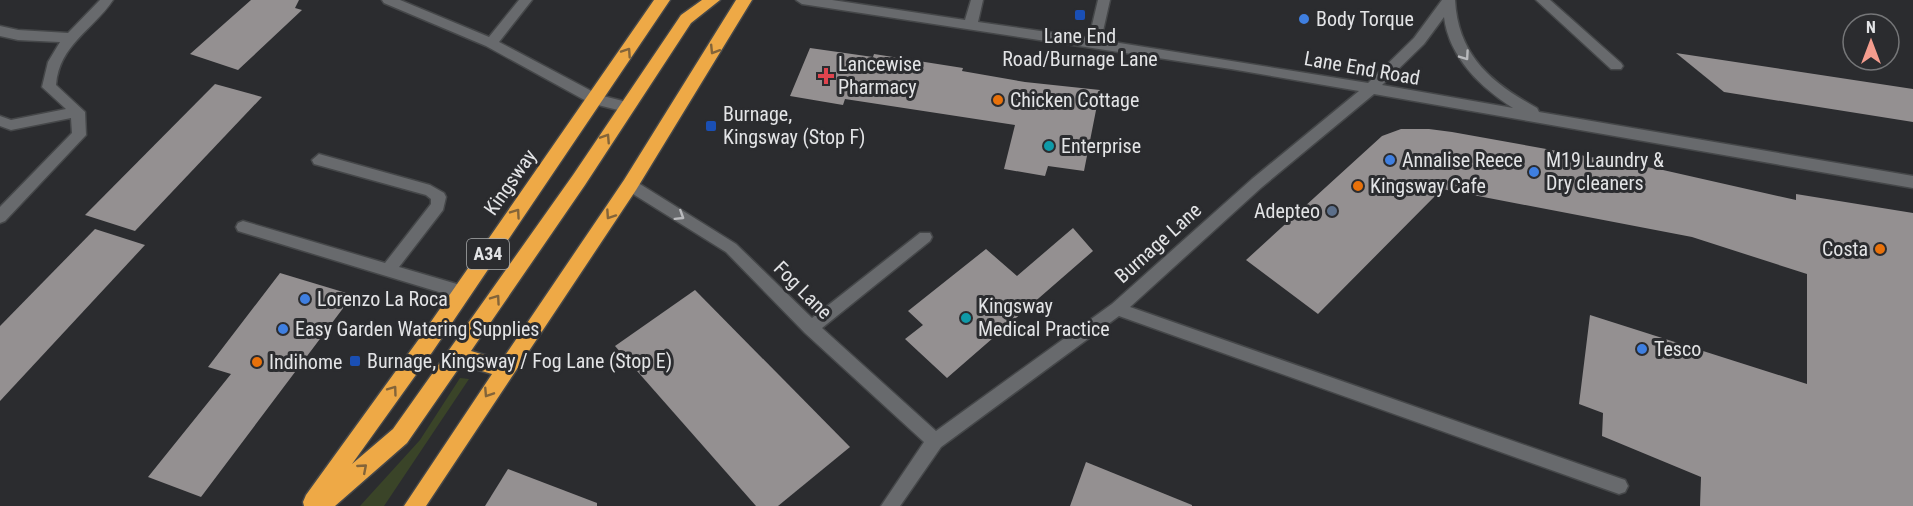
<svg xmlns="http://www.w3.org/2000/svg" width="1913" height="506" font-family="'Roboto Condensed',sans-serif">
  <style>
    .green { fill: #3a4428 }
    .building { fill: #949091 }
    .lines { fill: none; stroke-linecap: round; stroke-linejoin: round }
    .minor-casing { stroke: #454749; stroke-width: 3 }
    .highway-casing { stroke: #454749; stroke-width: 3 }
    .minor { fill: #686a6d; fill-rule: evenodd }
    .highway { fill: #eea946; fill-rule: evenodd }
    .oneway { stroke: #836439 }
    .oneway2 { stroke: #b8b9bc }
    .transit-dot { fill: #1a4fb4; stroke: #2b2c2f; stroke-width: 2 }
    .shop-dot { fill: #3f7fe0; stroke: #2b2c2f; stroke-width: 2 }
    .health-dot { fill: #e0444e; stroke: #2b2c2f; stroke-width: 2 }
    .food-dot { fill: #e8710a; stroke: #2b2c2f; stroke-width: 2 }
    .culture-dot { fill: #0f9aa8; stroke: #2b2c2f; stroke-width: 2 }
    .service-dot { fill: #5c6f8a; stroke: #2b2c2f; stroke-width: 2 }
    .labels { text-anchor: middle; stroke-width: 6; stroke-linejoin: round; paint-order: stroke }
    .shield { fill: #2b2c2f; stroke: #acadaf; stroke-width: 1.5 }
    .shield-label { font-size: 18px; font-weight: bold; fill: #e3e4e6 }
    .poi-label { font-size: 20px; fill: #e3e4e6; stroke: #2b2c2f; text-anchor: start }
    .street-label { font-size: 20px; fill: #e3e4e6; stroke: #2b2c2f }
  </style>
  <rect width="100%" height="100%" fill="#2b2c2f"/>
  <path class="green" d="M460,378L469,379L384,506H360L420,440Z"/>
  <g class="building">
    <path d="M251,0H299L295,8L302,10L238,70L190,54Z"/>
    <path d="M810,48L873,57L874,54L963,68L962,71L1025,82L1100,90L1084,171L1048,166L1045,176L1004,169L1015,125L845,99L843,105L790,96Z"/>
    <path d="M1676,53L1913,89V122L1724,92Z"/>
    <path d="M215,84L262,97L135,231L85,215Z"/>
    <path d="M1401,129H1429L1452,132L1663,170L1796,200V194L1913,213V506H1700L1701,477L1602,436L1603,413L1579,404L1590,315L1807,384V274L1692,237L1442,189L1318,314L1246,260L1382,136Z"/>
    <path d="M1073,228L1093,251L947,378L905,339L923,325L908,311L986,249L1017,276Z"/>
    <path d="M95,229L145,245L0,401V326Z"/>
    <path d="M280,273L353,295L201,497L148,477L231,374L208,367Z"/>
    <path d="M695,290L850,447L778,506H756L615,346Z"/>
    <path d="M1086,462L1192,505V506H1070Z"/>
    <path d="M508,469L597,503V506H485Z"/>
  </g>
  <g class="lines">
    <defs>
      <g id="minor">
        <path d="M100,0H113C93,30 59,45 56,85L85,112L86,135L5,221L0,223V207L72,133L71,118L11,130L0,126V116L11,120L66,109L42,87L48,62L60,42L18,40L0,36V26L18,30L68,33Z"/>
        <path d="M382,0H400L489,37L519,0H532L499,42L599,95L631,103L633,107L626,112L590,103L486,46L384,3Z"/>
        <path d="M796,0H832L965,20L971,0H983L978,22L1089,38L1098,0H1110L1101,40L1368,83L1414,38L1442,0H1455C1458,55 1491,83 1537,108L1539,112L1913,176V188L1374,94L1262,187L1130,307L1619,478L1625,480L1628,486L1625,492L1619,494L1119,316L941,447L900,506H881L924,442L805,333L726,252L625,189L623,185L625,181H635L736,244L812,318L920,233H930L932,237L930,241L822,328L936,431L1112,304L1252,179L1359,91L1231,69L802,4ZM1444,17C1449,57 1480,87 1513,108L1382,85L1424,44Z"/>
        <path d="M1536,0H1550L1621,63L1623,66L1621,69H1611Z"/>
        <path d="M319,154L430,185L444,193L446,197L443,210L399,267L467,287L470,292L467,297L462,299L238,231L236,227L238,223L243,221L385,263L431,204V199L426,195L314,164L312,160Z"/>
      </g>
      <path id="highway" d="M654,0H670L433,351L352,464L393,429L573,175L681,15L702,0H720L691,23L585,185L471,351L502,360L624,180L736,0H752L636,190L426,506H404L492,374L461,365L407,443L335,506H304L303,502L306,495L419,339Z"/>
    </defs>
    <use href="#minor" class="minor-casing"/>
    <use href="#highway" class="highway-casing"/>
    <use href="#minor" class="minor"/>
    <use href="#highway" class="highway"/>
  </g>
  <defs><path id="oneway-chevron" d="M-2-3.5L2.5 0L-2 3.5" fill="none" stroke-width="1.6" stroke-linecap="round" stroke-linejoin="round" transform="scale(1.5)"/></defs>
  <g class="oneway">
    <use href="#oneway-chevron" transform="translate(714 50) rotate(122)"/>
    <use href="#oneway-chevron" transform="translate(627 52) rotate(-56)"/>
    <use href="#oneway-chevron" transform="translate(606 138) rotate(-57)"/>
    <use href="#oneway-chevron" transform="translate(516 213) rotate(-55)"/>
    <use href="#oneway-chevron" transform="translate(610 215) rotate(124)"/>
    <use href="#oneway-chevron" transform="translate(496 299) rotate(-55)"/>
    <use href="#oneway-chevron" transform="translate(393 390) rotate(-54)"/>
    <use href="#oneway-chevron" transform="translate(488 393) rotate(123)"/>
    <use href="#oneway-chevron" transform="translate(363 468) rotate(-41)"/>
  </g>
  <g class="oneway2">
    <use href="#oneway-chevron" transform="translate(1465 56) rotate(55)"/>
    <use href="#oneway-chevron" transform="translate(680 216) rotate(32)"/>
  </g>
  <g class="transit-dot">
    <rect x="1074" y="9" width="12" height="12" rx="3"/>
    <rect x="705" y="120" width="12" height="12" rx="3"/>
    <rect x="349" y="355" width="12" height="12" rx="3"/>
  </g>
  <g class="shop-dot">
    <circle cx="1304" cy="19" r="6"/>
    <circle cx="1390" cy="160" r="6"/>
    <circle cx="1534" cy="172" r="6"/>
    <circle cx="305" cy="299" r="6"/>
    <circle cx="283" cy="329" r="6"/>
    <circle cx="1642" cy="349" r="6"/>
  </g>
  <path class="health-dot" d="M823 67h6v6h6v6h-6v6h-6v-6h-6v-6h6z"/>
  <g class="food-dot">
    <circle cx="998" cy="100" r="6"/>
    <circle cx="1358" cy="186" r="6"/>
    <circle cx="1880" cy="249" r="6"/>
    <circle cx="257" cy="362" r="6"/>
  </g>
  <g class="culture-dot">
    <circle cx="1049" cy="146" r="6"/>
    <circle cx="966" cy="318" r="6"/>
  </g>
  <circle class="service-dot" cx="1332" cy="211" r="6"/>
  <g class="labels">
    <rect class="shield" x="467" y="239" width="42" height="30" rx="4.5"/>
    <g class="shield-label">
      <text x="488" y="260">A34</text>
    </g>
    <g class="poi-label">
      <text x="1316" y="26">Body Torque</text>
      <text x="1080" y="43" text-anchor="middle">Lane End<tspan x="1080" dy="23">Road/Burnage Lane</tspan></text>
      <text x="838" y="71">Lancewise<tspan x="838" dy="23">Pharmacy</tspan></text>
      <text x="1010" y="107">Chicken Cottage</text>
      <text x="723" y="121">Burnage,<tspan x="723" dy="23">Kingsway (Stop F)</tspan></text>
      <text x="1061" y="153">Enterprise</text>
      <text x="1402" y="167">Annalise Reece</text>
      <text x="1546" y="167">M19 Laundry &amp;<tspan x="1546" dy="23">Dry cleaners</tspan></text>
      <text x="1370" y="193">Kingsway Cafe</text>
      <text x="1320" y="218" text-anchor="end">Adepteo</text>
      <text x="1868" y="256" text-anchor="end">Costa</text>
      <text x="317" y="306">Lorenzo La Roca</text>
      <text x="978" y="313">Kingsway<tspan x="978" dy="23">Medical Practice</tspan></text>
      <text x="295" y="336">Easy Garden Watering Supplies</text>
      <text x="1654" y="356">Tesco</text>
      <text x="367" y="368">Burnage, Kingsway / Fog Lane (Stop E)</text>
      <text x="269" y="369">Indihome</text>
    </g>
    <g class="street-label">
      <text transform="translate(1362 68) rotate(10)" y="7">Lane End Road</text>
      <text transform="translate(510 182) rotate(-55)" y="7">Kingsway</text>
      <text transform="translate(1158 243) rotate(-42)" y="7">Burnage Lane</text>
      <text transform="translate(803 290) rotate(45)" y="7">Fog Lane</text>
    </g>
  </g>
  <g transform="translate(1871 42)"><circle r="28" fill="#2b2c2f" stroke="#757678" stroke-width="1.5"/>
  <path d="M0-4.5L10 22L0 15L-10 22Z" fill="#f59d8e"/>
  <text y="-9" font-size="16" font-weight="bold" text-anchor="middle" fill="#e3e4e6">N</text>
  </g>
</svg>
